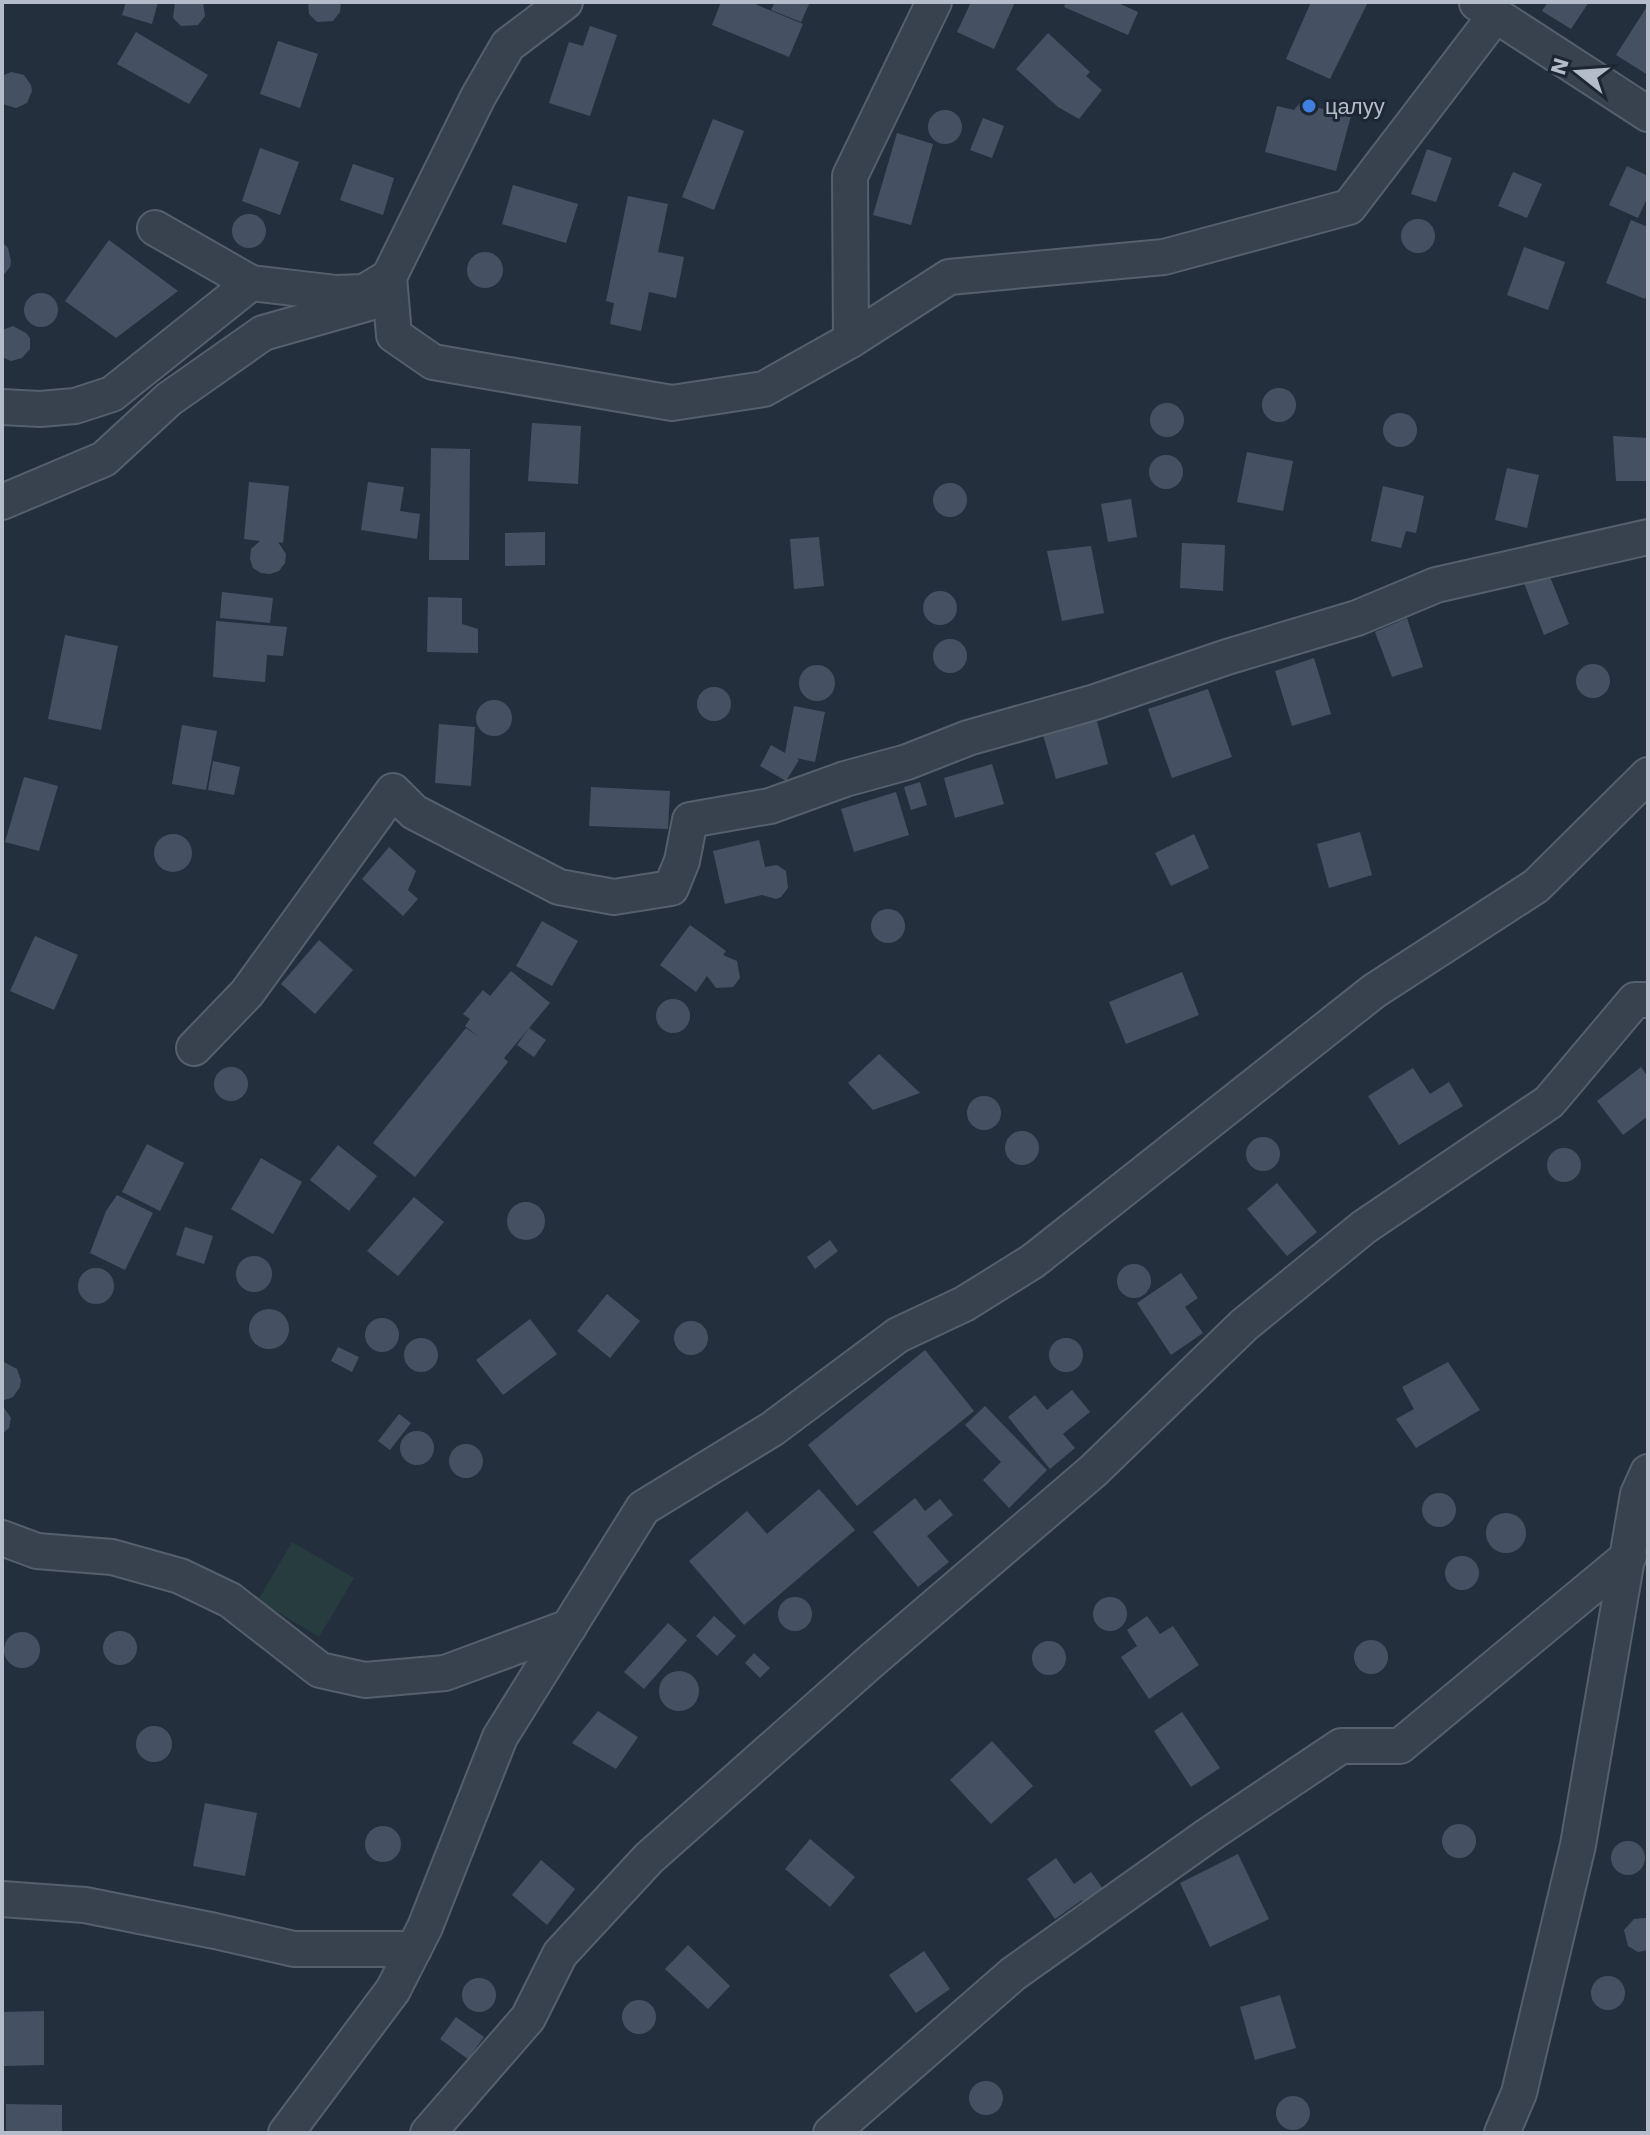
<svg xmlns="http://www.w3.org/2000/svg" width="1650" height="2135" font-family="'Work Sans',sans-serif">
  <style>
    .green { fill: #263c3f }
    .building { fill: #455162 }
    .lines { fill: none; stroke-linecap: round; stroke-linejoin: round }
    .minor-casing { stroke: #565f6c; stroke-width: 38 }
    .minor { stroke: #38414e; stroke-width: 34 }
    .shop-dot { fill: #3f7fe0; stroke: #1d2633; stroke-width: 3 }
    .labels { text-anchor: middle; stroke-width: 6; stroke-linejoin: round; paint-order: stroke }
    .poi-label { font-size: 22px; fill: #b4bcc9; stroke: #1d2633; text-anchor: start }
  </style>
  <rect width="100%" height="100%" fill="#242f3e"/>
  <path class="green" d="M292,1542L354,1578L319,1637L258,1600Z"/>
  <g class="building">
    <path d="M126,2H158L152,24L122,15Z"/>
    <path d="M175,2H203L205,16L198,25L181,26L173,18Z"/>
    <path d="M308,2H341L340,12L333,21L317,22L309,14Z"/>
    <path d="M721,2H750L803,24L789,57L712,25Z"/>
    <path d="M775,2H810L801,22L771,10Z"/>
    <path d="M971,2H1015L994,49L957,32Z"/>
    <path d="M1066,2H1116L1138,12L1128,35L1064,7Z"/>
    <path d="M1311,2H1368L1330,79L1286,59Z"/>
    <path d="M1548,2H1589L1571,29L1542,11Z"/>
    <path d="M1648,5V75L1616,55Z"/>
    <path d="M590,26L617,35L590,116L549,103L569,42L583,46Z"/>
    <path d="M136,32L208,75L189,104L117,64Z"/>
    <path d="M1048,33L1090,72L1086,76L1102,90L1079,119L1058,107L1016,69Z"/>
    <path d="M278,41L318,54L300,108L260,94Z"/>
    <path d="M11,72L24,75L31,85L32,91L27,103L16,108L2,104V76Z"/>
    <path d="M1300,103L1351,116L1336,171L1265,152L1277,106L1294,110Z"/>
    <circle cx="945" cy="127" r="17"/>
    <path d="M983,118L1004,126L992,158L970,150Z"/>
    <path d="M713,119L744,131L714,210L682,197Z"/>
    <path d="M897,133L933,144L911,225L873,215Z"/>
    <path d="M260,148L299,162L280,215L242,201Z"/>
    <path d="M1427,149L1452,158L1436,202L1411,194Z"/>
    <path d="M353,164L394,178L383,215L340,200Z"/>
    <path d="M1627,166L1648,176V196L1638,218L1609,205Z"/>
    <path d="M1513,172L1542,184L1527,218L1498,206Z"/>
    <path d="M513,185L578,204L566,243L502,224Z"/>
    <path d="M628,196L668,204L658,252L684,257L676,298L649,292L641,331L610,324L614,303L606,301Z"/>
    <circle cx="249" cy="231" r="17"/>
    <circle cx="1418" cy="236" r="17"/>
    <path d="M1631,220L1648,227V291L1645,299L1606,283Z"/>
    <path d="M109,240L178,291L116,338L65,301Z"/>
    <path d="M2,242L8,248L11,261L10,267L2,277Z"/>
    <path d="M1524,247L1565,262L1548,310L1507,295Z"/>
    <circle cx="485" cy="270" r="18"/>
    <circle cx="41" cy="310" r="17"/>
    <path d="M13,326L26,333L30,338V349L22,358L11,361L2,357V330Z"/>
    <circle cx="1279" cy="405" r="17"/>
    <circle cx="1167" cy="420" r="17"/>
    <circle cx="1400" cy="430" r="17"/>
    <path d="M532,423L581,426L578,484L528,481Z"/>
    <path d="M1613,436L1648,438V481H1616Z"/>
    <path d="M431,448L470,449L469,560H429Z"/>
    <path d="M1247,452L1293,461L1283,511L1237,502Z"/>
    <circle cx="1166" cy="472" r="17"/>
    <path d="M1507,468L1539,475L1527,528L1495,520Z"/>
    <path d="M249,482L289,486L283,543L278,542L286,554L285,563L279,571L270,574L261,573L253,568L250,559L251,549L260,541L244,539Z"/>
    <path d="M368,482L404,487L400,511L420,514L417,539L361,530Z"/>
    <circle cx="950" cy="500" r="17"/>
    <path d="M1383,486L1424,496L1416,533L1406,531L1401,548L1371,541Z"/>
    <path d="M1131,499L1137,537L1108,542L1101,504Z"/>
    <path d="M545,532V565L505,566V533Z"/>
    <path d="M819,537L824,586L794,589L790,539Z"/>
    <path d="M1182,543L1225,545L1223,591L1180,588Z"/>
    <path d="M1091,546L1104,613L1062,621L1047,551Z"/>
    <path d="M1548,572L1569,624L1544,635L1524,583Z"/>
    <circle cx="940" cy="608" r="17"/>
    <path d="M222,592L273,598L270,623L220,618Z"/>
    <path d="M428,597L462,598V624L478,629V653L427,652Z"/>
    <path d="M1407,618L1423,667L1392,677L1375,632Z"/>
    <path d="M216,621L287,627L283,656L267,655L265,682L213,677Z"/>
    <path d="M65,635L118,646L101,730L48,719Z"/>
    <circle cx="950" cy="656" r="17"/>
    <path d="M1314,658L1331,714L1292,726L1275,671Z"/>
    <circle cx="1593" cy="681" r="17"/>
    <circle cx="817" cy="683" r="18"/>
    <circle cx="714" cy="704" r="17"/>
    <path d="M1208,689L1232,757L1172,778L1148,709Z"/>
    <circle cx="494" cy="718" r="18"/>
    <path d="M794,706L825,712L815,762L796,758L799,760L786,781L760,766L771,745L785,753Z"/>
    <path d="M1097,721L1108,764L1056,779L1043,735Z"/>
    <path d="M439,724L475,727L471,786L435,783Z"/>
    <path d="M182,725L217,731L206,790L172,784Z"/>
    <path d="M213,761L240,767L234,795L208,790Z"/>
    <path d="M992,764L1004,804L955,818L944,778Z"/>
    <path d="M24,777L58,786L39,851L5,842Z"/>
    <path d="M920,782L927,805L911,810L904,787Z"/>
    <path d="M591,787L670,791L668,829L589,826Z"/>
    <path d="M896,792L909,835L854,852L841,809Z"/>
    <path d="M1360,832L1372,875L1329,888L1317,844Z"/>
    <path d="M1194,834L1209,868L1171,886L1155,853Z"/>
    <circle cx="173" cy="853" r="19"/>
    <path d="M759,840L765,867L777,865L786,871L788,888L781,897L776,899L762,895L725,904L713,851Z"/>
    <path d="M389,847L416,871L408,890L418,899L403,916L362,879Z"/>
    <circle cx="888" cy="926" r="17"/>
    <path d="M542,921L578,941L552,986L516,966Z"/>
    <path d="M690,925L726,951L723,955L737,961L740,978L733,987L716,988L707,976L696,992L660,965Z"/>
    <path d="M35,936L78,955L54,1010L10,991Z"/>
    <path d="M319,940L353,970L315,1014L281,984Z"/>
    <path d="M511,971L550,1003L504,1058L508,1062L415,1177L373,1143L466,1028L479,1037L465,1026L470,1019L463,1014L483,990L490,996Z"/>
    <path d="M1182,972L1199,1015L1126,1044L1109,1002Z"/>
    <circle cx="673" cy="1016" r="17"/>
    <path d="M529,1028L546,1040L534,1057L517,1045Z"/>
    <path d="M879,1054L920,1093L873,1110L848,1083Z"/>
    <circle cx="231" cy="1084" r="17"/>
    <path d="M1641,1067L1648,1077V1116L1623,1135L1597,1101Z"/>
    <path d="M1413,1068L1430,1094L1449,1082L1463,1106L1399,1145L1368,1096Z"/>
    <circle cx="984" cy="1113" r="17"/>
    <circle cx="1022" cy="1148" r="17"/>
    <circle cx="1263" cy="1154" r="17"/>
    <path d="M147,1144L184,1163L160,1211L122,1192Z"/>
    <path d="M338,1145L377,1176L349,1211L310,1180Z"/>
    <circle cx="1564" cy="1165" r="17"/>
    <path d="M261,1158L302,1182L273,1234L231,1209Z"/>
    <path d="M1277,1183L1317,1232L1287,1256L1247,1209Z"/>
    <path d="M117,1195L153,1213L125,1270L90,1253L106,1211Z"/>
    <path d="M414,1197L444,1222L398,1276L367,1251Z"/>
    <circle cx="526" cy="1221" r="19"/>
    <path d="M185,1227L213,1236L204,1264L176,1255Z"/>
    <path d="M830,1240L838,1251L815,1269L807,1257Z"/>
    <circle cx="254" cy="1274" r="18"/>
    <circle cx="1134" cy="1281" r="17"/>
    <circle cx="96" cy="1286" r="18"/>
    <path d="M1181,1273L1198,1298L1185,1307L1203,1333L1171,1355L1137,1303Z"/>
    <path d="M607,1294L640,1321L610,1358L577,1331Z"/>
    <circle cx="269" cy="1329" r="20"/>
    <circle cx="382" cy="1335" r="17"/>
    <path d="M530,1319L557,1354L503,1395L476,1360Z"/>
    <circle cx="691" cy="1338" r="17"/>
    <circle cx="421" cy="1355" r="17"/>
    <circle cx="1066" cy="1355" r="17"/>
    <path d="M338,1347L359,1357L352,1372L331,1361Z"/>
    <path d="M925,1350L974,1411L857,1506L808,1445Z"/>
    <path d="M2,1361L17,1369L21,1380L20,1387L13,1397L2,1401Z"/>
    <path d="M1448,1362L1480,1410L1416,1448L1396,1419L1414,1409L1402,1387Z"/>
    <path d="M1072,1390L1090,1412L1063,1434L1075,1448L1050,1469L1008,1417L1035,1395L1047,1410Z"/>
    <path d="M2,1405L11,1418L9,1428L2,1434Z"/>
    <path d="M985,1406L1047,1470L1009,1508L983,1480L1001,1462L965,1425Z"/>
    <path d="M399,1414L411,1423L390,1450L378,1441Z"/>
    <circle cx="417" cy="1448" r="17"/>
    <circle cx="466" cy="1461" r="17"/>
    <path d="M819,1489L855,1530L744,1625L689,1561L747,1511L767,1534Z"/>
    <circle cx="1439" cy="1510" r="17"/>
    <path d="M915,1498L925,1511L940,1499L953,1515L927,1536L949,1562L918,1587L873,1532Z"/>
    <circle cx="1506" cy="1533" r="20"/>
    <circle cx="1462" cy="1573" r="17"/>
    <circle cx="1110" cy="1614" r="17"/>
    <circle cx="795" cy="1614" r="17"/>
    <path d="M714,1616L736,1636L717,1656L696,1636Z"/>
    <path d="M1147,1616L1160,1634L1173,1626L1199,1665L1149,1699L1121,1657L1137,1646L1127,1630Z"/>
    <path d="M668,1623L687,1640L644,1689L624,1672Z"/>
    <circle cx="120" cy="1648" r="17"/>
    <circle cx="22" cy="1650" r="18"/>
    <circle cx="1371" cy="1657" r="17"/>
    <circle cx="1049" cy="1658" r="17"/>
    <path d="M754,1653L770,1668L760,1678L745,1663Z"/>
    <circle cx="679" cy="1691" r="20"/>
    <path d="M598,1711L638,1737L616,1769L572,1743Z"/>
    <path d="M1182,1712L1220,1768L1191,1787L1154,1731Z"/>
    <circle cx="154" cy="1744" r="18"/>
    <path d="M992,1741L1033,1786L991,1824L950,1780Z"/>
    <path d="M205,1803L257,1813L245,1876L193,1866Z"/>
    <circle cx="1459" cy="1841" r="17"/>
    <circle cx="383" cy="1844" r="18"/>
    <path d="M810,1839L855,1877L830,1907L785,1869Z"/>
    <circle cx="1628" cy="1858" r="17"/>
    <path d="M1238,1854L1269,1919L1210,1947L1180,1883Z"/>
    <path d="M1056,1858L1074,1884L1091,1872L1106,1893L1086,1907L1082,1900L1055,1919L1027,1879Z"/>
    <path d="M541,1860L575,1889L547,1925L512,1895Z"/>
    <path d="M1645,1918L1648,1920V1950L1638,1952L1628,1946L1624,1930L1634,1919Z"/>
    <path d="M688,1945L730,1986L708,2009L665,1969Z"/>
    <path d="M924,1951L950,1989L916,2013L889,1975Z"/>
    <circle cx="1608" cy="1993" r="17"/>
    <circle cx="479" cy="1995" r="17"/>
    <path d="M1280,1995L1296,2048L1255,2060L1240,2007Z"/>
    <circle cx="639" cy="2017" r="17"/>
    <path d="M44,2011V2065L4,2066V2012Z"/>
    <path d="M456,2017L484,2037L468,2059L440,2039Z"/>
    <circle cx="986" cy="2098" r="17"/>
    <circle cx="1293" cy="2113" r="17"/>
    <path d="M6,2104L62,2105V2133H6Z"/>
  </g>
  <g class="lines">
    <defs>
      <g id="minor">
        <path d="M1477,3L1648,114"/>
        <path d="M155,228L251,283L336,293L364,292L389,277L478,97L508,45L565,2"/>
        <path d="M389,277L394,335L433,362L672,403L764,389L851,340L949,277L1164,257L1349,207L1495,16"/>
        <path d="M851,340L850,176L934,2"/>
        <path d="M2,407L40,409L75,406L112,394L251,283"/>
        <path d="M2,502L104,459L169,399L263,333L369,303"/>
        <path d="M194,1048L247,993L393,791L414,812L559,887L614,897L671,888L682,861L690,820L770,806L845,779L907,762L968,738L1095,702L1227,657L1357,618L1436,585L1648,537"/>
        <path d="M2,1538L37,1551L112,1557L180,1576L230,1600L320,1670L365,1680L445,1673L569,1627"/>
        <path d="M2,1899L85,1905L215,1931L294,1949H414"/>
        <path d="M286,2133L393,1990L425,1927L500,1737L643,1508L772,1429L898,1335L964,1304L1033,1261L1374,991L1536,886L1648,775"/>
        <path d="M428,2133L528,2018L560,1954L649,1858L870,1662L1093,1471L1244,1325L1364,1227L1549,1102L1635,1000H1648"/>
        <path d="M831,2133L1013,1974L1207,1836L1341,1746H1400L1629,1556"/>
        <path d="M1502,2133L1519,2093L1578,1845L1638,1494L1648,1472"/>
      </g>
    </defs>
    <use href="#minor" class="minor-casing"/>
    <use href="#minor" class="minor"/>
  </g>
  <circle class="shop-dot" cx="1309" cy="106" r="8"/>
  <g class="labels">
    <g class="poi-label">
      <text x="1325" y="114">цалуу</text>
    </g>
  </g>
  <rect width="1650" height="2135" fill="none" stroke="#b4bcc9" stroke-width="8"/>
  <g transform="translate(1578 72) rotate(287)" stroke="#1d2633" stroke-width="6" paint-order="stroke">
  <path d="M0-6L14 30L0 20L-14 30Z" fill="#b4bcc9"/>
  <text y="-12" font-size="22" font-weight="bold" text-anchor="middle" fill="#b4bcc9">N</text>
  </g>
</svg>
